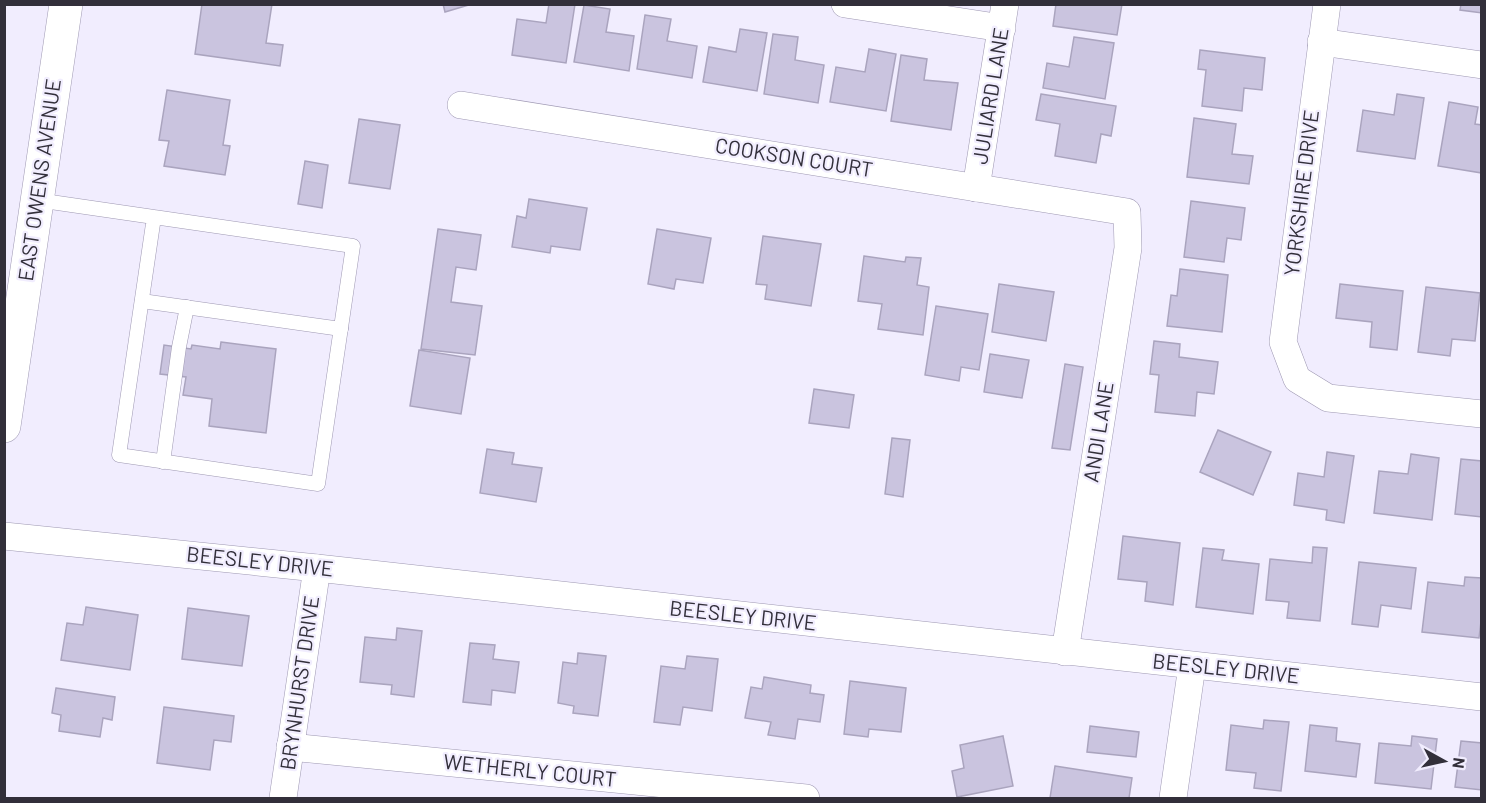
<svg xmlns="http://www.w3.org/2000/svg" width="1486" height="803" font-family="Barlow,sans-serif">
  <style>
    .building { fill: #cac4df; stroke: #aaa4be; stroke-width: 1.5 }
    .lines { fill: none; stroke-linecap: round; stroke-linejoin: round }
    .lane-casing { stroke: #9e98b2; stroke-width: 15 }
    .street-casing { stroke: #9e98b2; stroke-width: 28 }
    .secondary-casing { stroke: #9e98b2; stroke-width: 34 }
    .lane { stroke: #fff; stroke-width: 14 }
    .street { stroke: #fff; stroke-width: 27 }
    .secondary { stroke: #fff; stroke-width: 33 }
    .labels { text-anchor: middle; stroke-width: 4.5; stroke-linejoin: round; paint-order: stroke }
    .street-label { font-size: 21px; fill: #322f3a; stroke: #f1edfe }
  </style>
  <rect width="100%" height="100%" fill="#f1edfe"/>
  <g class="building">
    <path d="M202,4H272L266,43L283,45L280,66L195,54Z"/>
    <path d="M443,4H472L445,12Z"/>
    <path d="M549,4H575L566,63L512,55L517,19L546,23Z"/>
    <path d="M1056,4H1122L1117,35L1053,26Z"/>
    <path d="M1461,4H1482V13L1460,10Z"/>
    <path d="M584,5L610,9L606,32L634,36L629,71L574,62Z"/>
    <path d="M645,15L671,19L667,41L697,46L692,78L637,69Z"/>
    <path d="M740,29L767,33L757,91L703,82L709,47L736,52Z"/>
    <path d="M773,34L798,37L795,60L824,65L818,103L764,94Z"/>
    <path d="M1074,37L1114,43L1105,99L1043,88L1047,63L1069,67Z"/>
    <path d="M869,49L896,54L886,111L830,102L836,67L865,72Z"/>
    <path d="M1200,50L1265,58L1262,90L1244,88L1242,111L1202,106L1206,70L1198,69Z"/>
    <path d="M901,55L927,59L924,80L958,83L951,130L891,121Z"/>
    <path d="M167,90L230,100L223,145L230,146L225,175L164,166L169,141L159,140Z"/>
    <path d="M1041,94L1116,106L1111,136L1101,134L1096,163L1055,156L1060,124L1036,120Z"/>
    <path d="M1397,94L1424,98L1415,159L1357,151L1363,110L1394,115Z"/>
    <path d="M1449,102L1478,107L1475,124L1482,125V173L1438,166Z"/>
    <path d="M1194,118L1236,124L1232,154L1253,156L1249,184L1187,177Z"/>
    <path d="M359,119L400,125L390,189L349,183Z"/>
    <path d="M305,161L328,165L322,208L298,204Z"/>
    <path d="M529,199L587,208L580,250L551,246L550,253L512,247L517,216L526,218Z"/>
    <path d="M1191,201L1245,208L1241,240L1227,238L1224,262L1184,257Z"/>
    <path d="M438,229L481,235L476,270L456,267L451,302L482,306L475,355L421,349Z"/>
    <path d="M657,229L711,238L703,283L676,279L674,289L648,284Z"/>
    <path d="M763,236L821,244L811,306L765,299L767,285L756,284Z"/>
    <path d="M864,256L905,262L906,257L921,258L917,285L929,287L923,335L878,329L882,304L858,301Z"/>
    <path d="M1180,269L1228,275L1222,332L1167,326L1171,295L1177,296Z"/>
    <path d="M999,284L1054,292L1046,341L992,332Z"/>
    <path d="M1340,284L1403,291L1397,350L1370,347L1372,322L1336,318Z"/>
    <path d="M1426,287L1480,293L1475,341L1452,339L1450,356L1418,352Z"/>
    <path d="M936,306L988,314L979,370L961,367L959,381L925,375Z"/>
    <path d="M1154,341L1180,344L1179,357L1218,362L1214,394L1197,392L1195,416L1155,412L1159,375L1150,374Z"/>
    <path d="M221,342L276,349L266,433L209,426L212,399L183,395L186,377L160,374L164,345L191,349L192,345L220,349Z"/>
    <path d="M419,350L470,358L461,414L410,406Z"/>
    <path d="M990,354L1029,360L1022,398L984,392Z"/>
    <path d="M1065,364L1083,367L1070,450L1052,448Z"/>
    <path d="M814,389L854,395L849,428L809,423Z"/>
    <path d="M1218,430L1271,452L1253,495L1200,472Z"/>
    <path d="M892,438L910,440L903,497L885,494Z"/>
    <path d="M487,449L514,453L512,464L542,468L536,502L480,493Z"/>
    <path d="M1327,452L1354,456L1344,523L1326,520L1327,510L1294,505L1298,473L1324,477Z"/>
    <path d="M1411,454L1439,458L1432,520L1374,513L1379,471L1408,474Z"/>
    <path d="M1461,459L1482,461V517L1455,514Z"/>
    <path d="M1123,536L1180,543L1173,605L1145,601L1147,582L1118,579Z"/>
    <path d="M1313,547L1327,548L1320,621L1287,618L1289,602L1266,600L1270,559L1312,563Z"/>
    <path d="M1203,548L1224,550L1222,560L1259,564L1253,614L1196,607Z"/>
    <path d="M1359,562L1416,568L1411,609L1381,605L1378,627L1352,624Z"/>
    <path d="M1465,577L1482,578V613L1479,638L1422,632L1428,582L1464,586Z"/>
    <path d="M86,607L138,615L130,670L61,660L67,623L83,625Z"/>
    <path d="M188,608L249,616L242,666L182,659Z"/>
    <path d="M397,628L422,631L414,697L391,694L392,685L360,682L365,637L396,640Z"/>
    <path d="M470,643L495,645L493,659L519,662L515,693L492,690L491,705L463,702Z"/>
    <path d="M578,653L606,656L598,716L573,713L574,706L558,703L563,662L577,664Z"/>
    <path d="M687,656L718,659L712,711L683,707L680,725L654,722L661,666L685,669Z"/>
    <path d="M764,677L811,685L810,693L824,695L820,722L798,719L795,739L768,735L771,722L745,718L751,687L762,689Z"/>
    <path d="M850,681L906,688L901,732L869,729L868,737L844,734Z"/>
    <path d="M56,688L115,697L112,720L103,718L100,737L59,731L61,715L52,713Z"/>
    <path d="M164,707L234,716L231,742L214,740L210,770L157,763Z"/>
    <path d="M1264,720L1289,722L1281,791L1254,788L1256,773L1226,770L1231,725L1263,729Z"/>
    <path d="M1310,725L1337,728L1336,741L1360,744L1356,777L1305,771Z"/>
    <path d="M1090,726L1139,732L1136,757L1087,752Z"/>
    <path d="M1003,736L1013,786L957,797L952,771L964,768L960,745Z"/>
    <path d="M1412,736L1437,739L1431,789L1375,783L1379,743L1411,746Z"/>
    <path d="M1461,741L1482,743V790L1455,787Z"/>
    <path d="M1055,766L1132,778L1129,798H1050Z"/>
  </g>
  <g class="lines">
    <defs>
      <g id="lane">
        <path d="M37,200L353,246L318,484L119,455L154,217"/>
        <path d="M142,301L341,329"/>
        <path d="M163,462L179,347L187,307"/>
      </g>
      <g id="street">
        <path d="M845,4L1002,28"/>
        <path d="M1327,4L1283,342L1297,379L1328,398L1482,414"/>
        <path d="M1321,42L1482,65"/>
        <path d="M461,105L1127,212L1128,248L1065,652"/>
        <path d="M976,188L1005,4"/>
        <path d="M4,536L317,568L1482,697"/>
        <path d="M290,747L806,798"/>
        <path d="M283,798L317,568"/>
        <path d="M1173,798L1192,666"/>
      </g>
      <path id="secondary" d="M4,426L66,4"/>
    </defs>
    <use href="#lane" class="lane-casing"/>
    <use href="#street" class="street-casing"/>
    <use href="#secondary" class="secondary-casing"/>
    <use href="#lane" class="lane"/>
    <use href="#street" class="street"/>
    <use href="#secondary" class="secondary"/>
  </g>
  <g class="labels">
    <g class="street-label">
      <text transform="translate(991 96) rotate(-81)" y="7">JULIARD LANE</text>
      <text transform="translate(794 158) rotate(9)" y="7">COOKSON COURT</text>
      <text transform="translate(40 180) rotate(-82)" y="7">EAST OWENS AVENUE</text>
      <text transform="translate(1302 193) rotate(-83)" y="7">YORKSHIRE DRIVE</text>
      <text transform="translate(1099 432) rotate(-81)" y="7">ANDI LANE</text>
      <text transform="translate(260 562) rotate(6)" y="7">BEESLEY DRIVE</text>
      <text transform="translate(743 616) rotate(6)" y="7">BEESLEY DRIVE</text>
      <text transform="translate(1226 669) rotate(6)" y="7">BEESLEY DRIVE</text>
      <text transform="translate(300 683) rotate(-82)" y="7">BRYNHURST DRIVE</text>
      <text transform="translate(530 771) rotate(6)" y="7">WETHERLY COURT</text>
    </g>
  </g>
  <rect width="1486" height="803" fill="none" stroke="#322f3a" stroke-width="12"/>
  <g transform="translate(1444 761) rotate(98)" stroke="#f1edfe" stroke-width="4.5" paint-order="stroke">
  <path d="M0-4.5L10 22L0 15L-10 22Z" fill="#322f3a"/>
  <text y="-9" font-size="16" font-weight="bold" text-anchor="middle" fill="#322f3a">N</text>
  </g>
</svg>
